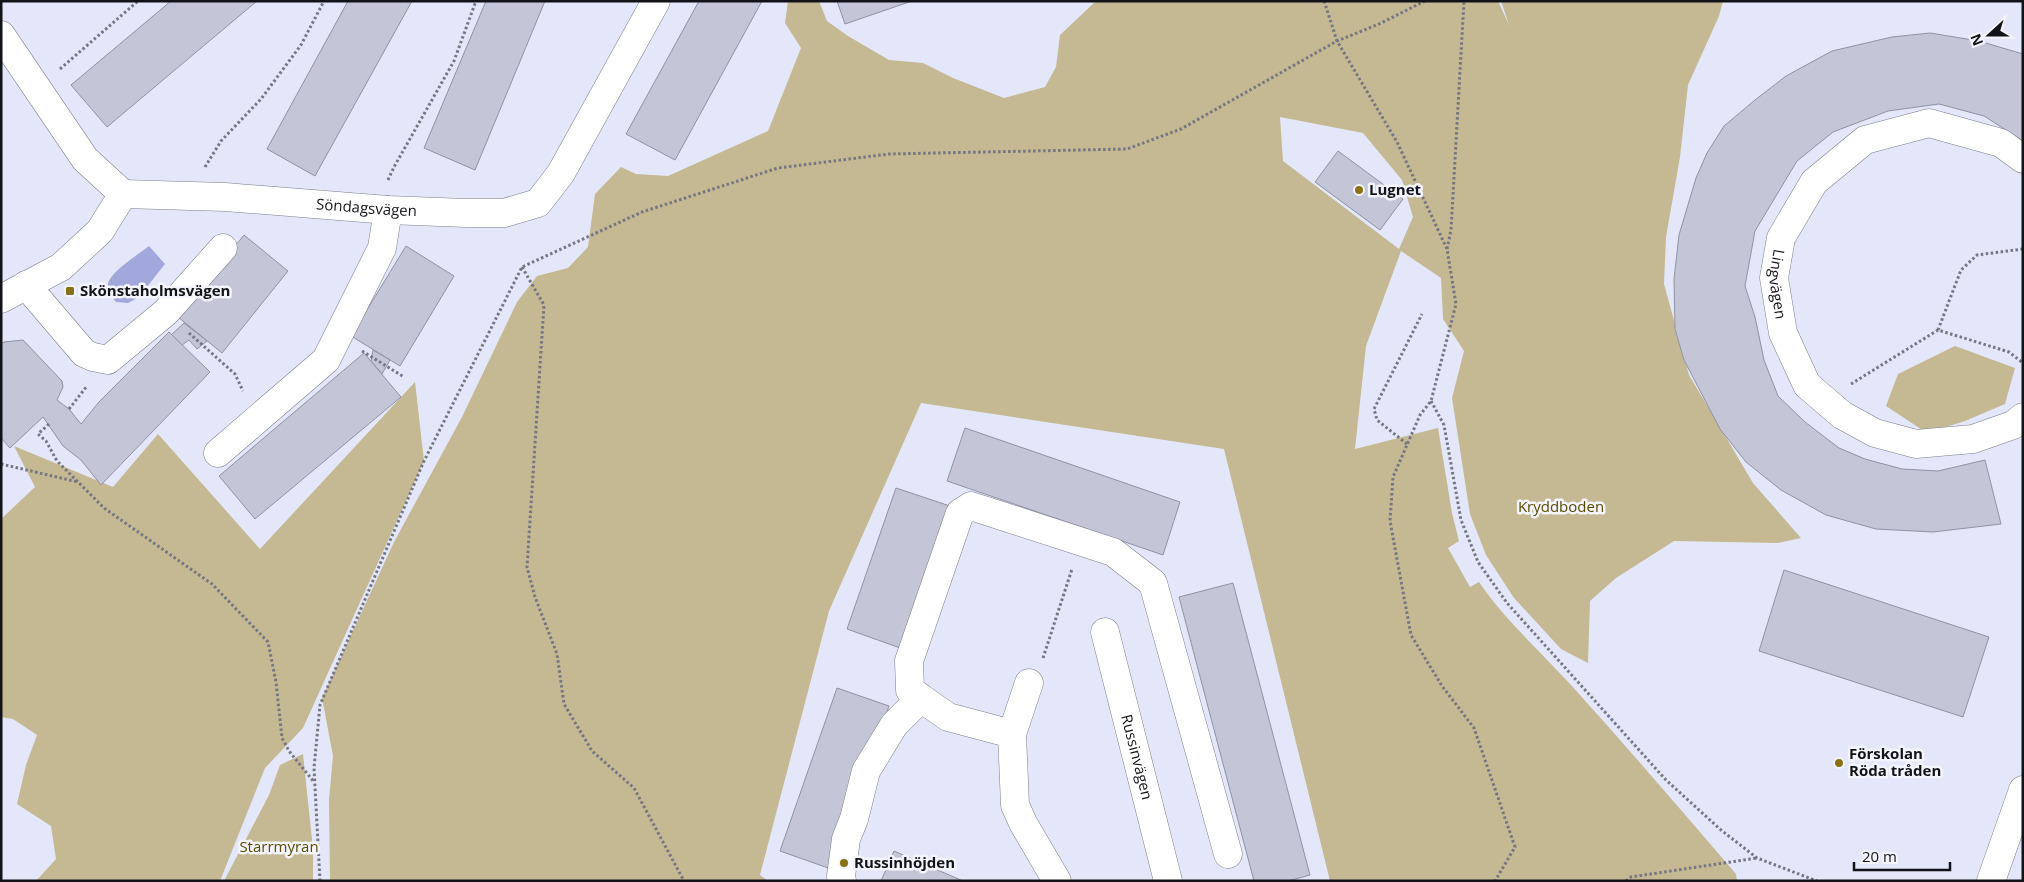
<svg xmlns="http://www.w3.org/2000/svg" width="2024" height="882" font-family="'Open Sans',sans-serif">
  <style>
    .green { fill: #c4b992; fill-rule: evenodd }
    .water { fill: #a2a8dc }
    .building { fill: #c4c6d8; stroke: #9092a3 }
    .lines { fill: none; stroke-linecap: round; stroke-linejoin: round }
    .minor-casing { stroke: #7a7d8d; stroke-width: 29 }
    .path { stroke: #747682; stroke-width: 3; stroke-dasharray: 2.5 2.5; stroke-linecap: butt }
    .minor { stroke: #fff; stroke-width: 28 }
    .poi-dot { fill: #887214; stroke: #f4f5fc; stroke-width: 2 }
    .labels { text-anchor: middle; stroke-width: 5; stroke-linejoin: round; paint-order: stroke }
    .poi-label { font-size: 15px; font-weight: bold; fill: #121319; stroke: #f4f5fc; text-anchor: start }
    .street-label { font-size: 15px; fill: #121319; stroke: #f4f5fc }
    .park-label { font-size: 15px; fill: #594a02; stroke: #f4f5fc }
  </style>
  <rect width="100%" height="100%" fill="#e4e7f9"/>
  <g class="green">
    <path d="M788,1H819L827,21L848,36L889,60L923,63L953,78L1004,98L1045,87L1056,67L1060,35L1096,1H1498L1509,25L1501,1H1723L1719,16L1688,85L1680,157L1666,237L1664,284L1689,375L1753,483L1801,538L1778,543L1674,541L1616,578L1590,601L1588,663L1561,649L1514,598L1486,555L1470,514L1452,398L1464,351L1443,319L1441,278L1401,251L1366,346L1355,449L1438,428L1452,513L1459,541L1448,548L1470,587L1479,582C1505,620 1540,651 1571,685C1627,747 1682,811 1736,874L1737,881H1330L1224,449L921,403L829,611L760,875L768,881H330L329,800L333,756L322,698L394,542L462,417L517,302L537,276L568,268L588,247L595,194L621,167L636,174L668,176L768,131L801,48L785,23ZM1280,117L1363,133L1402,180L1413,217L1399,249L1283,161Z"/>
    <path d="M1955,346L2015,368L2005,404L1965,421L1927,433L1886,406L1898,374Z"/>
    <path d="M415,382L424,461L303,728L265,768L220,881H36L56,859L51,826L17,804L26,765L37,735L13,719L1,717V519L35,487L14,446L113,487L158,434L260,549Z"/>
    <path d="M303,754L313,849V881H224L269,795L280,765Z"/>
  </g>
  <path class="water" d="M149,246L165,264L139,297L128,303L116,302C112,297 107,291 108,284C110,272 139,254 149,246Z"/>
  <g class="building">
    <path d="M171,1H257L107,127L71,85Z"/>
    <path d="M348,1H412L315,176L267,149Z"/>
    <path d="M486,1H545L475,170L424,148Z"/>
    <path d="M699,1H762L675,160L626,134Z"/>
    <path d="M837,1H912L845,24Z"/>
    <path d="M1930,33L1979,41L2023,54V141L1984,116L1939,104L1888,111L1833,132L1797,161L1755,231L1745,286L1755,317L1764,360L1778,396L1805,422L1839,448L1865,459L1902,469L1938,471L1985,460L2001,524L1933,532L1876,529L1826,515L1781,490L1746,462L1720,429L1684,360L1675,329L1674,279L1679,235L1696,178L1707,153L1724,126L1755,100L1786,76L1832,51L1892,37Z"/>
    <path d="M1338,151L1403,199L1380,230L1315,182Z"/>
    <path d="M244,235L288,271L222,353L178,317Z"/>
    <path d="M406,246L454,276L400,366L351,336Z"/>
    <path d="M184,323L207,341L197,349L189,340L182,345L171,335Z"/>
    <path d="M169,332L210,372L101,485L81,460L63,446L43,417L10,448L1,438V344L4,342L23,340L62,381L63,387L57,400L69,409L81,424L99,402Z"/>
    <path d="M373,350L390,360L382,374L371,361Z"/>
    <path d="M364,353L401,397L255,519L219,476Z"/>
    <path d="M965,428L1180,502L1163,555L947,481Z"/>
    <path d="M896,488L953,507L903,649L847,629Z"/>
    <path d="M1784,570L1989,637L1963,717L1759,651Z"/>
    <path d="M1233,583L1310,875L1288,881H1254L1179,597Z"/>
    <path d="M837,688L889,706L831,869L780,851Z"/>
    <path d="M894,851L963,881H881Z"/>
  </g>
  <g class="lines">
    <defs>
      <g id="minor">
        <path d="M1,35L85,159L123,194"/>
        <path id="s1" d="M2023,159L2001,143L1929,123L1865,140L1814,182L1781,238L1774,278L1783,333L1807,385L1842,415L1875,433L1916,444L1973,439L2013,425L2023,417"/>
        <path id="s2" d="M123,194L225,197L388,210L466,213H504L538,203L561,173L656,1"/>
        <path d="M26,285L84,353L93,357L108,360L166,312L223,248"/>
        <path d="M1,299L61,267L100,231L123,194"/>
        <path d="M218,453L326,360L382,248L388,210"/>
        <path id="s3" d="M1105,632L1168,881"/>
        <path d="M1029,683L1012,734L1015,805L1023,823L1057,881"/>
        <path d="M921,698L910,690L909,661L960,513L971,506L1113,552L1153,583L1228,854"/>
        <path d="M842,881L841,876L846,839L854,819L866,771L894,725L921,698L948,717L1012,734"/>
        <path d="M1991,881L2023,790"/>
      </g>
    </defs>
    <use href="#minor" class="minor-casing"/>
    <g class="path">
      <path d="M1324,1L1337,41L1397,142L1447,249L1456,304L1431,401L1420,415L1393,477L1390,521L1411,635L1442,686L1474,728L1515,847L1495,881"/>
      <path d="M60,69L138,1"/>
      <path d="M205,167L221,141L261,99L301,45L324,1"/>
      <path d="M388,180L394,167L454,61L476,1"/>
      <path d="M1447,249L1451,230L1464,1"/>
      <path d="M522,267L544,305L527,567L535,597L557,654L564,704L592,751L634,788L684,881"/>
      <path d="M1938,330L1961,270L1977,255L2023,249"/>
      <path d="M189,333L235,374L243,391"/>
      <path d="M362,351L404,377"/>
      <path d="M1851,384L1938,330L2009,352L2023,363"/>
      <path d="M1431,401L1444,425L1461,520L1478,562L1507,603L1666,780L1721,830L1757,858L1817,881"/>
      <path d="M69,409L87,386"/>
      <path d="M49,424L38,434L46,441L57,461L104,508L212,584L268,642L276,682L282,738L289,751L314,782"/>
      <path d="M1407,444L1377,420L1374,409L1422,314"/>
      <path d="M1,464L78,482"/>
      <path d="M1043,658L1072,569"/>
      <path d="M320,881L314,768L320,705L424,461L522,267L642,212L778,168L889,154L1127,149L1181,129L1337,41L1379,24L1425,1"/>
      <path d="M1626,881L1631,877L1757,858"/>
    </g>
    <use href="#minor" class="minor"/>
  </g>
  <g class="poi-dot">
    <circle cx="1359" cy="190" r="5"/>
    <rect x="65" y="286" width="10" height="10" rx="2.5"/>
    <circle cx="1839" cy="763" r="5"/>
    <circle cx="844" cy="863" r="5"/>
  </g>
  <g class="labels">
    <g class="poi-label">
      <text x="1369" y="195">Lugnet</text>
      <text x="80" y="296">Skönstaholmsvägen</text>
      <text x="1849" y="759">Förskolan<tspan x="1849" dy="17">Röda tråden</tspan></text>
      <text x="854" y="868">Russinhöjden</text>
    </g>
    <g class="street-label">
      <text dy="5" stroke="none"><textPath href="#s2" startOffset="244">Söndagsvägen</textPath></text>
      <text dy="5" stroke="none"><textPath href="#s1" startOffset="346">Lingvägen</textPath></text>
      <text dy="5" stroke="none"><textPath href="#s3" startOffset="129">Russinvägen</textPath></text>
    </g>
    <g class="park-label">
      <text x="1561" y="512">Kryddboden</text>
      <text x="279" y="852">Starrmyran</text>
    </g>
  </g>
  <rect width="2024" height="882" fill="none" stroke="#121319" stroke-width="5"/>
  <g transform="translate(1989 35) rotate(249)" stroke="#f4f5fc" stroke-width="4" paint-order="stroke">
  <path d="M0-4L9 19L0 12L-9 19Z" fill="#121319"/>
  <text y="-8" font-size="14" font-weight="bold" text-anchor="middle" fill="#121319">N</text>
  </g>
  <path d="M1854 862v8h96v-8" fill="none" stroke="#121319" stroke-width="2.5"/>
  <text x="1862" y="862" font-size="15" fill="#121319" stroke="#f4f5fc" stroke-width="4" paint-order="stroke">20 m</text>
</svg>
